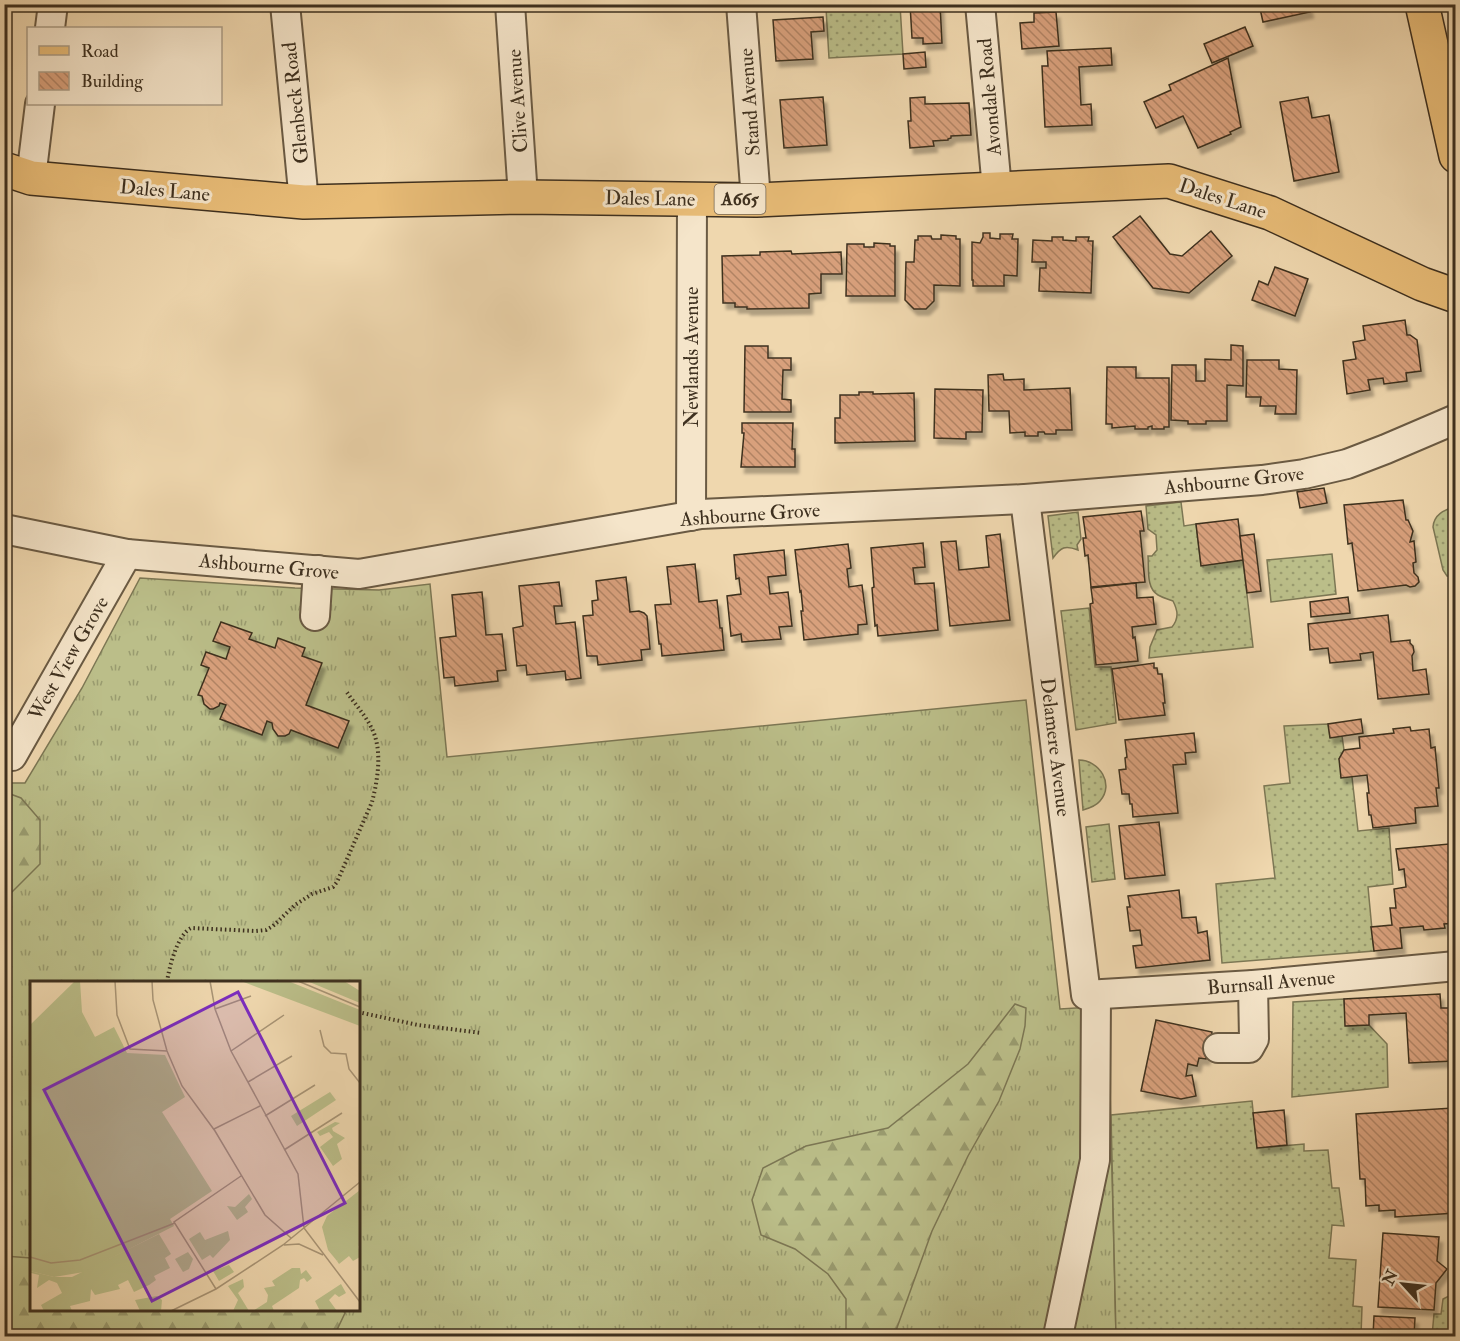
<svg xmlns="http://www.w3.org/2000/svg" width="1460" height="1341" font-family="'IM FELL Double Pica',serif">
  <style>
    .grass { fill: url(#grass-tufts); stroke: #7c7754; stroke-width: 1.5; fill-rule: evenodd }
    .forest { fill: url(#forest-firs); stroke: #7c7754; stroke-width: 1.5 }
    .garden { fill: url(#garden-dots); stroke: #7c7754; stroke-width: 1.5 }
    .building { fill: url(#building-back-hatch); stroke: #3e301f; stroke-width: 1.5; filter: url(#shadow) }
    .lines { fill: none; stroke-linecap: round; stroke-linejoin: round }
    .minor-casing { stroke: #6a5a43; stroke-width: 32 }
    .major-casing { stroke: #3e301f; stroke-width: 36 }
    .path { stroke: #3e301f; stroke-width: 4; stroke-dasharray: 1.5 3; stroke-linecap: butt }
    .minor { stroke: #f5e5ca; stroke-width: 28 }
    .major { stroke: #e8bc77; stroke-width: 33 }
    .labels { text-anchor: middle; stroke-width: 6; stroke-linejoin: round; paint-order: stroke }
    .shield { fill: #f5e5ca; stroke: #756652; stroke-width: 1.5 }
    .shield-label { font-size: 18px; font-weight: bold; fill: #3e301f }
    .street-label { font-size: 20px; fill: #3e301f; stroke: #f5e5ca }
    .inset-road { fill: none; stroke: #a89475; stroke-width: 1.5 }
    .view { fill: #7b2cbf; fill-opacity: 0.15; stroke: #7b2cbf; stroke-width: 3 }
    .inset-edge { fill: none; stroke: #3e301f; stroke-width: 3 }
  </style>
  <defs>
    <pattern id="grass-tufts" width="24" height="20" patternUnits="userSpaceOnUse" patternTransform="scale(1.5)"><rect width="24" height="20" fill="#bbbe89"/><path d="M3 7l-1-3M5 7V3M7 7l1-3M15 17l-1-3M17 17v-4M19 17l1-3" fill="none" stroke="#999b6f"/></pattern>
    <pattern id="forest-firs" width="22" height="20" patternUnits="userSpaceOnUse" patternTransform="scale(1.5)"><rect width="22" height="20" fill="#bbbe89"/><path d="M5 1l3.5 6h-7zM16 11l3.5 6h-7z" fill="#999b6f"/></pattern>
    <pattern id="garden-dots" width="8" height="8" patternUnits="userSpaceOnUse" patternTransform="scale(1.5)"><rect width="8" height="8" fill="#bbbe89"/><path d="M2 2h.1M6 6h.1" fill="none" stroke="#999b6f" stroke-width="1.8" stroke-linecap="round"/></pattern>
    <pattern id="building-back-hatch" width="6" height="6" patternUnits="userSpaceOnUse" patternTransform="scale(1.5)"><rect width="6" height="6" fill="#d8a07b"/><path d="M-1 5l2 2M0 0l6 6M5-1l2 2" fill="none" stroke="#b18364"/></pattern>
    <filter id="shadow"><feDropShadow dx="3.5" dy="6" stdDeviation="1.5" flood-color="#0004"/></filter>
  </defs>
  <rect width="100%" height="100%" fill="#efd7ae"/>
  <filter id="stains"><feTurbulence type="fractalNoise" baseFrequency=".00333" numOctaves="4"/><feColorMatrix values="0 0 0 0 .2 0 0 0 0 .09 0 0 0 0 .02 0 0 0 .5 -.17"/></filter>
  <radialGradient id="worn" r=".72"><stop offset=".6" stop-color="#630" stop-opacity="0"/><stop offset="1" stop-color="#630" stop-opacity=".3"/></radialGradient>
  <path class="grass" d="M140,578L295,588L379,590L430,584L447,757L1026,700L1060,1009L1108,1006L1116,1336H5V783H25L82,688ZM32,982H358V1310H32Z"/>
  <g class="forest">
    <path d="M5,792L21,798L40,820V864L5,899Z"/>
    <path d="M1015,1004L1026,1008L1025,1026L1020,1049L999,1101L968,1156L932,1231L894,1336H846V1299L828,1274L795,1249L761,1235L752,1200L763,1168L806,1146L888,1128L968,1064Z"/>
    <path d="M4,1256L31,1258L32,1310H343L345,1313L334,1336H226L223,1335L220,1336H5Z"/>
  </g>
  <g class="garden">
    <path d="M829,5H900L903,54L829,58L826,8H829Z"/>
    <path d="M1181,502L1184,526L1196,524L1201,565L1243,560L1253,647L1149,658L1150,647L1157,630L1172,627C1179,618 1178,611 1173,601C1168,599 1163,598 1158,595C1146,588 1149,569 1148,556H1152L1157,550L1156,535L1148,529L1146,506Z"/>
    <path d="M1455,506L1456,577H1455L1447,576L1443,570L1433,527C1434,514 1445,510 1455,506Z"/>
    <path d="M1078,512L1081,539L1077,545L1078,550C1065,545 1061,547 1053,558L1048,516Z"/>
    <path d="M1332,554L1336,594L1271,602L1267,560Z"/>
    <path d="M1089,608L1095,667H1111L1116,723L1076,730L1061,611Z"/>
    <path d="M1328,724L1330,737L1342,736L1344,750L1339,759L1352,777L1358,831L1389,828L1393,884L1368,887L1374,951L1222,963L1216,884L1275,878L1264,786L1290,783L1284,726Z"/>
    <path d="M1079,760C1099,760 1115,784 1100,801C1096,806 1090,808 1083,810Z"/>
    <path d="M1109,824L1115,879L1092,882L1086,827Z"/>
    <path d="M1344,999L1346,1026L1369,1025L1387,1044L1388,1087L1292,1097L1293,1002Z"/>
    <path d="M1252,1101L1257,1148L1304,1144V1151L1328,1150L1332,1188H1339L1344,1226L1332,1225L1329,1258L1356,1260L1353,1306L1362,1307L1361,1336H1116L1111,1115Z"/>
    <path d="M1455,1293V1336H1432L1434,1314H1441L1443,1299Z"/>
  </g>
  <g class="building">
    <path d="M910,4H940L942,43L923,44V38H912Z"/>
    <path d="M1259,4H1308L1310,12L1263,22Z"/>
    <path d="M1056,12L1059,46L1022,49L1020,23L1034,22V13Z"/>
    <path d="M823,17L824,31L811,32L813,59L776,61L773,20Z"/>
    <path d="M1245,27L1253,46L1212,63L1204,44Z"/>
    <path d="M1111,48L1112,65L1079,67L1081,105L1091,104L1092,125L1045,127L1042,66H1048L1047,51Z"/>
    <path d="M925,52L926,67L904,69L903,54Z"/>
    <path d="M1228,58L1241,127L1230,132L1231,134L1198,148L1183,116L1156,128L1144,102L1171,90L1169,85Z"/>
    <path d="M823,97L827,145L784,148L780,100Z"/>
    <path d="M925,97V104L969,103L971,135L951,136V138L948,139V140L933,141L934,146L910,148L908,121H911L910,98Z"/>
    <path d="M1308,97L1312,118L1329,115L1339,172L1294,181L1280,102Z"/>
    <path d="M1140,216L1170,254L1182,256L1211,231L1232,256L1189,293L1153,288L1113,237Z"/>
    <path d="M983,233H990V238L1000,239V234H1013L1012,239H1018L1017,276L1004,275V286H973V280H972V242L980,243L983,237Z"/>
    <path d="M941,235L956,236V239H960V286L934,285V301L926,309H914L905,300L906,262H914L915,240H918V236H931L932,239H941Z"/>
    <path d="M1052,237H1063V240L1076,241V237H1089L1088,241H1093L1091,293L1039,291L1040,268H1046V262H1032L1033,240L1052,241Z"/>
    <path d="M874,243L890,244V246H895V296H846L847,244H864V247H874Z"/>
    <path d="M791,251L792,254L841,252L842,274H821V293L809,294V308L747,309V307H735V303H723L722,256L760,255V252Z"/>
    <path d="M1275,267L1308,279L1295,316L1252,300L1259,281L1268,285Z"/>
    <path d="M1405,320L1407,335H1410L1417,340L1421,371L1406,373L1407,381L1384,384L1383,378L1368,380L1370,390L1347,394L1343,361L1356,359L1353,342L1365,340L1363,326Z"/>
    <path d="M1231,345L1243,346V386L1227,385V421H1206V424H1188V421L1171,420L1172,365H1196V381H1205V359L1231,360Z"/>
    <path d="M745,346H768V358H791V370H783L782,399L791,400V412H744Z"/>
    <path d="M1247,360H1279V369L1297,370L1296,414H1275L1276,406H1260L1261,397H1246Z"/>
    <path d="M1107,367H1136V378H1169V427H1164V429H1152V426L1148,427V429H1135V426L1112,428V424H1106Z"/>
    <path d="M1003,374L1004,380L1024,379V390L1070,388L1072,430H1056V434H1045L1044,432H1038V436H1025V432L1010,433L1009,411H989L988,375Z"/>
    <path d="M935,389L983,390L982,432H966V439L934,438Z"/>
    <path d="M859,392H873V394L914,393L915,441L835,443V418H840V395H859Z"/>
    <path d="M742,423H793L792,449H795V467H741L744,433H742Z"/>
    <path d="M1324,488L1327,503L1300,508L1297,492Z"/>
    <path d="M1403,500L1406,520H1408L1413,531L1410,542L1414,541L1416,562L1413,563L1414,573L1418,577L1419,582L1415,586L1410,587L1406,585L1358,591L1352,543L1348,544L1344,505Z"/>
    <path d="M1141,511L1144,531H1140L1145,582L1091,587L1088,555L1085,556L1083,538H1086L1083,517Z"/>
    <path d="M1238,519L1243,560L1201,566L1196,524Z"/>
    <path d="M1000,534L1010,620L950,626L941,542L956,541L959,570L989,567L986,536Z"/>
    <path d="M1254,534L1261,591L1247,593L1240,536Z"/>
    <path d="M923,543L925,567L913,568L915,584L934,583L938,630L878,636L877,625L875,626L872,588L874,587L871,548Z"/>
    <path d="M848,544L851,568L847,569L849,587L862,585L867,624L858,625V634L804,640L801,611H803L801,591L800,592L795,550Z"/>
    <path d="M784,550L786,575L768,577L770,594L788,592L792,626L779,627L781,639L742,642L741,634L731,636L727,596L741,594L739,578L736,579L734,555Z"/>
    <path d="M695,564L699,602L717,600L720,628H722L724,650L662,656L661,644H659L655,605L671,604L667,567Z"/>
    <path d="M626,577L630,612L639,611L644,613L647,616L650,649L641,650L642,660L598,665L597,656H587L583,616L593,615L592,601L598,600L596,581Z"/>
    <path d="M559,582L562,606H554L556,624L575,622L581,678L566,680L565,671L527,675L526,665L517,666L513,628L523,626L519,586Z"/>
    <path d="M1136,583L1137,598L1153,597L1156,624L1132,627L1133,638L1135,637L1138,661L1096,665L1090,604L1093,603L1091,588Z"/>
    <path d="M482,592L486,635L502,634L506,670L497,671L498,681L455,686L454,677L444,678L440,638L456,636L452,595Z"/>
    <path d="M1348,597L1350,613L1311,617L1310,602Z"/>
    <path d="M1388,615L1391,642L1410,640V643L1413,646L1414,652L1412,656L1413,671L1426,669L1429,694L1378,699L1373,652L1360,654L1361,660L1330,663L1328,648L1310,650L1308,624Z"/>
    <path d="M221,622L252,633L249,639L275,648L278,638L305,648L302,656L322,663L306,705L349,721L338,748L291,730L289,734L285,736H278L273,729L272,723L267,721L262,735L220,719L226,705L220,703L219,706L213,709H210L204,704L202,696L198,695L209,668L201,665L206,652L226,659L230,647L213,641Z"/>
    <path d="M1154,663V668H1157L1158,674H1162L1165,703H1163L1165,715L1119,720L1112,669Z"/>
    <path d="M1361,719L1363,733L1330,738L1328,724Z"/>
    <path d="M1410,727L1411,731L1429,729L1431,748L1435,747L1439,788H1436L1438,806L1415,808L1416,823L1373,828L1371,815H1369L1367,793H1369L1367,775L1341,778L1339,759L1344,750L1360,748L1359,737L1394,733L1393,729Z"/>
    <path d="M1194,733L1196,752L1185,753L1186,764L1173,765L1178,813L1133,817L1132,804H1130L1129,794H1122L1119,770L1126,769L1125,758L1127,757L1125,740Z"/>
    <path d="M1159,822L1165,875L1125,879L1119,826Z"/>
    <path d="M1449,844L1456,906V923L1444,924L1445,928L1424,930L1423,926L1400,928L1402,948L1374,951L1371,927L1392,925L1390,908H1396L1394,889L1406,887L1404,869L1399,870L1396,849Z"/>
    <path d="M1179,890L1182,918L1196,917L1198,933L1207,931L1210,960L1136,968L1133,946L1142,945L1140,930L1130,931L1127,907H1130L1128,896Z"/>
    <path d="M1440,994L1441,1008H1452L1454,1061L1409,1063L1406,1013L1369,1015V1025L1345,1026L1344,999Z"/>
    <path d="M1156,1020L1212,1032L1206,1059L1199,1058L1197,1066L1188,1064L1186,1076L1192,1075L1196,1096L1181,1099L1141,1091Z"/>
    <path d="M1453,1108L1456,1151V1213L1395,1217V1210L1379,1211V1205L1366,1206L1365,1179H1360L1356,1114Z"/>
    <path d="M1284,1110L1287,1145L1257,1148L1253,1113Z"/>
    <path d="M1383,1233L1439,1237L1437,1261L1447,1269L1436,1283L1434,1310L1378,1307Z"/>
    <path d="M1374,1316L1415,1318L1414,1336H1373Z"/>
  </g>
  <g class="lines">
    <defs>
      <g id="minor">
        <path d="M285,4L304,202"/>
        <path d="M510,4L523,197"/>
        <path d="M741,4L756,200"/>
        <path d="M980,4L997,189"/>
        <path d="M50,28L53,4"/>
        <path d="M31,178L40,104"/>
        <path d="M1025,499L1086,995L1253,985L1456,966"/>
        <path d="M691,516L692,199"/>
        <path d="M4,529L127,554L359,574L701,514L1025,499L1262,480L1304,474L1347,464L1386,449L1456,419"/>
        <path d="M315,616L318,570"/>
        <path d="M4,755L12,756L127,554"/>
        <path d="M1218,1048H1249L1254,1039L1253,985"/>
        <path d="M1058,1336L1095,1160L1096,995"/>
      </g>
      <g id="major">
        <path d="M1422,4L1456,156"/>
        <path d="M4,169L31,178L304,202L523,197L756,200L1169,181L1270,213L1422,284L1456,296"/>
      </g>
    </defs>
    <use href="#minor" class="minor-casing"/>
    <use href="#major" class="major-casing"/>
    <g class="path">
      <path d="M167,982C169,968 177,935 191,928L256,931L266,930L273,926L295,905L312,894L333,887L337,882L372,802C377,783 381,759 376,740C372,722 356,706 346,691"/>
      <path d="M358,1012L418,1025L482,1033"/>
    </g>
    <use href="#minor" class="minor"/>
    <use href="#major" class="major"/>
  </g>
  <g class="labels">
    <rect class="shield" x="714.5" y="184" width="51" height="30" rx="4.5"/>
    <g class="shield-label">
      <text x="740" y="205">A665</text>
    </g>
    <g class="street-label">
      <text transform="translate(989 97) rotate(-95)" y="7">Avondale Road</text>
      <text transform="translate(517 101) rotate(-94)" y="7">Clive Avenue</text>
      <text transform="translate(749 102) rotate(-94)" y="7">Stand Avenue</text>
      <text transform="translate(295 103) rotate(-96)" y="7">Glenbeck Road</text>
      <text transform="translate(165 190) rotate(5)" y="7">Dales Lane</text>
      <text transform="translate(650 198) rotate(1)" y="7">Dales Lane</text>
      <text transform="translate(1223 198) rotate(18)" y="7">Dales Lane</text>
      <text transform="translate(691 357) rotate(-90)" y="7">Newlands Avenue</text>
      <text transform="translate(1234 480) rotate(-6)" y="7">Ashbourne Grove</text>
      <text transform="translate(750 514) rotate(-4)" y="7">Ashbourne Grove</text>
      <text transform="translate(269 566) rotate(5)" y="7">Ashbourne Grove</text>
      <text transform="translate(68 658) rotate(-60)" y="7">West View Grove</text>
      <text transform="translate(1056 747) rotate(83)" y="7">Delamere Avenue</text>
      <text transform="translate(1271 982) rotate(-5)" y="7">Burnsall Avenue</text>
    </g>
  </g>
  <g transform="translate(30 981)">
    <rect width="330" height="330" fill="#efd7ae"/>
    <path d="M45,0H50L52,31L65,56L84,46L97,72L135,74L155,116L132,131L182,210L140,238L144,245L54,291L24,296L0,290V44ZM211,0H258L330,29V45ZM277,0H314L330,10V22Z" fill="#bbbe89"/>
    <path d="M38,44L63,56L86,55L93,64L92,77L86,80L43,64L37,58L42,48ZM14,93L27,103L46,149L44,157H34L32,141L18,137L15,132L0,99ZM95,207L110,222L138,233L56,238L83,228L86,211Z" fill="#bbbe89"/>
    <path d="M330,209V264L307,280L298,269L292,246L297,235Z" fill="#bbbe89"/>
    <path d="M300,111L306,119L267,145L261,135ZM305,141L310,142L302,147L303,150L315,157L307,163L312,178L303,185L290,166L303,156L299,151L290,155L287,151ZM219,213L222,218L215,226L218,231L207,239L197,225L205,226ZM198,250L200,259L183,277L180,274L172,279L159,258L170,251L175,259ZM129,253L141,273L135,277L140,287L124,295L126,299L119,304L104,311L98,299L88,304L90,308L65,314L61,308L60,320L40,325L42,330H14L11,324L32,312L27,302L19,299L7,307L9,294L1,292L0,295V290L24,296H42ZM328,262L330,276L323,280L319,275L309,283L307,280ZM158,271L163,278L159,288L153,291L145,278ZM199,284L204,291L189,300L183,290ZM262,287H270L271,293L276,289L282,297L277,301L274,297L270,299L269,307L242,325L244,330H223L237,321L238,314L234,307L245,305L242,300ZM213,298L214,306L208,312L219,330H203L208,319L198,305ZM311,303L316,312L309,316L305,313L299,319L307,330H290L285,320ZM127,315L132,319L131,330H110L105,319Z" fill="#bbbe89"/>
    <path class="inset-road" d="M85,0L87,34L100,68L137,70M122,0L123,19L137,70L152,105L185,150L235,234L261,257M180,0L185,28L201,70L268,193L274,247L330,321M268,0L330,26M185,28L221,15M290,49L294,65L301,72L316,73L319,88L330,102M201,70L254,34M218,101L262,75M235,135L285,104M184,148L230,125M254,169L312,132M254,264L269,263L293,274M0,276L21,282L50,279L145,242M186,308L144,241L211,195M141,330L186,308L253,264L330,201"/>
    <path class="view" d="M208,11L315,222L122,320L14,109Z"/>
    <rect width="330" height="330" class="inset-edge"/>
  </g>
  <rect width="1460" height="1341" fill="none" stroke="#efd7ae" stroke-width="24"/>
  <rect x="6" y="6" width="1448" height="1329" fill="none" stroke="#3e301f" stroke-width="3"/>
  <rect x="12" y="12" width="1436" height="1317" fill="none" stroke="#3e301f" stroke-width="1.5"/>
  <rect x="27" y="27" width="195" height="78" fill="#f5e5ca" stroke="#ac9d86" stroke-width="1.5"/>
  <rect x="39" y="46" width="30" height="9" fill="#e8bc77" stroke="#ac9d86" stroke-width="1.5"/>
  <text x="81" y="57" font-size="18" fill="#3e301f">Road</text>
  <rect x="39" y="72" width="30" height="18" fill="url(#building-back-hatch)" stroke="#ac9d86" stroke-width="1.5"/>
  <text x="81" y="87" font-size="18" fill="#3e301f">Building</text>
  <g transform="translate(1403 1284) rotate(297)" stroke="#f5e5ca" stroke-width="4.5" paint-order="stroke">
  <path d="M0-4.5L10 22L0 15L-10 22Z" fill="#3e301f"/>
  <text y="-9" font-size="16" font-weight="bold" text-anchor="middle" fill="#3e301f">N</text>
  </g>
  <rect width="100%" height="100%" filter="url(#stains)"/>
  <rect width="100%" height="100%" fill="url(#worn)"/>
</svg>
